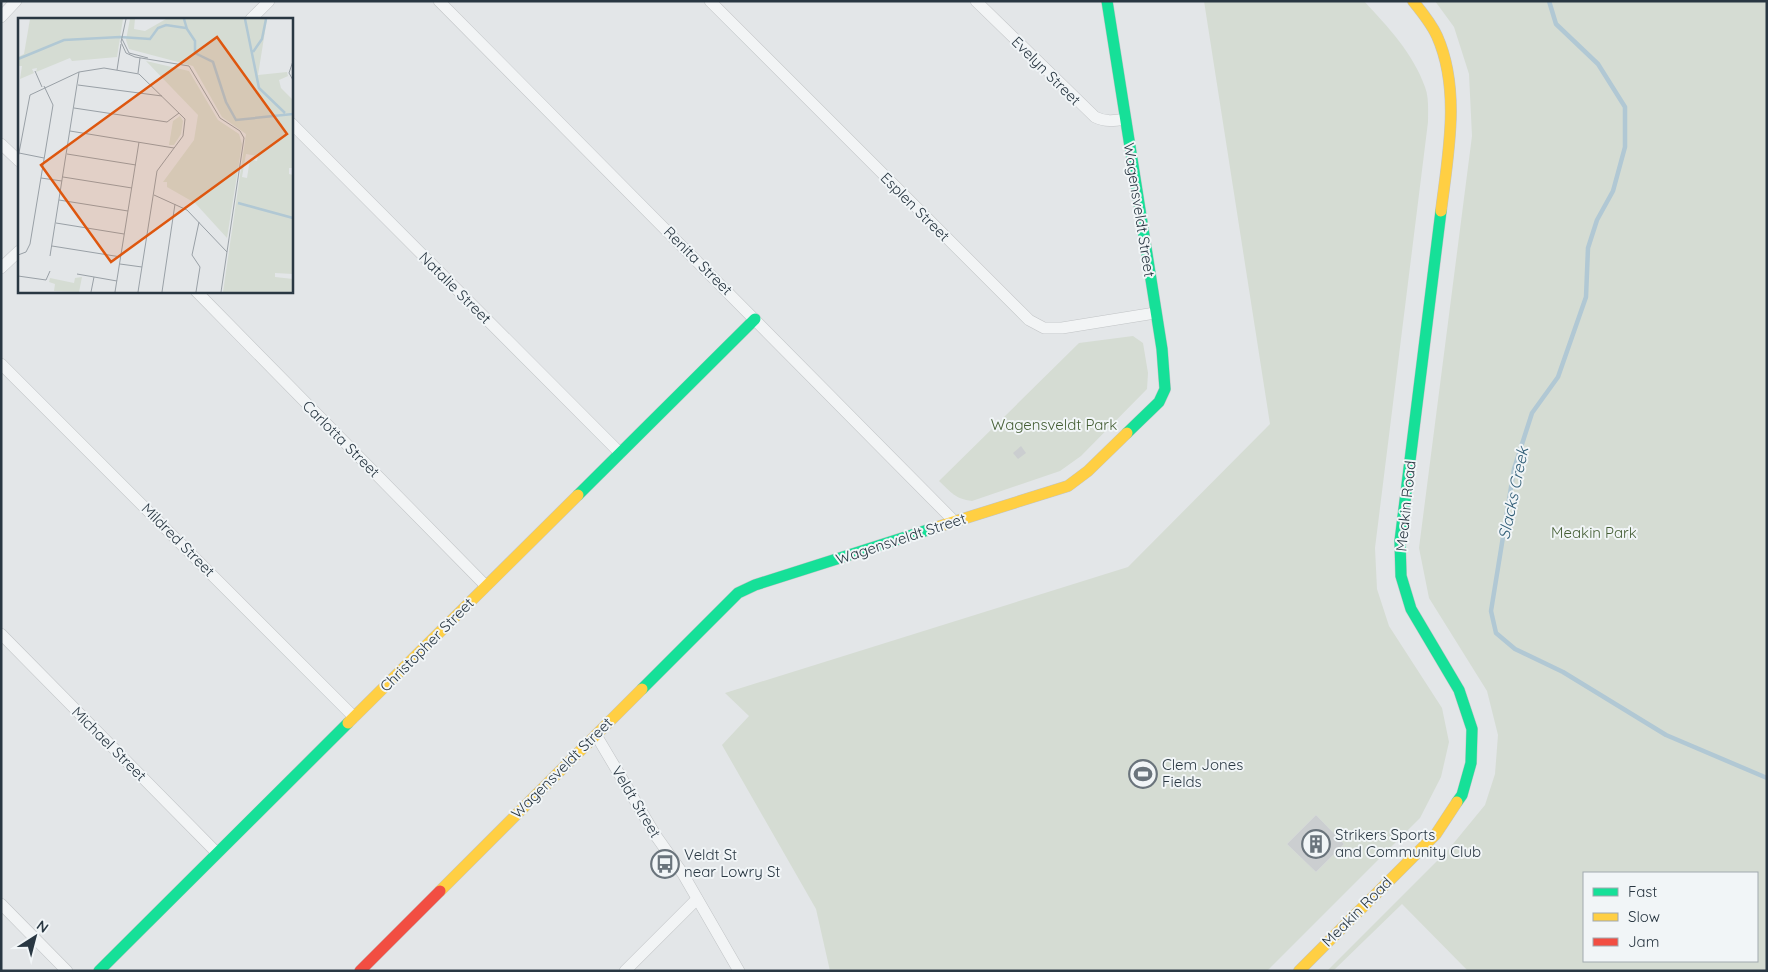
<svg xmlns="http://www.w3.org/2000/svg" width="1768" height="972" font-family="Quicksand,sans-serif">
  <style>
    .green { fill: #d5dcd3; fill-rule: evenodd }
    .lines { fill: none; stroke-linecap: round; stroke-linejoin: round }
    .stream { stroke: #b1c8d4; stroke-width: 4.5 }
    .building { fill: #cbced0 }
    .street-casing { stroke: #c1c4c6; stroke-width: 12 }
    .fast-casing { stroke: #c1c4c6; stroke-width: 12 }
    .slow-casing { stroke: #c1c4c6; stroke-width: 12 }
    .jam-casing { stroke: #c1c4c6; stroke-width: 12 }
    .street { stroke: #f2f4f5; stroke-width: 11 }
    .fast { stroke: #16e098; stroke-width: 11 }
    .slow { stroke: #ffcf43; stroke-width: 11 }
    .jam { stroke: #f24e42; stroke-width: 11 }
    .labels { text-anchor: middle; stroke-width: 4; stroke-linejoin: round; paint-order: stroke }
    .street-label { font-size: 15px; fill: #293742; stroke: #f1f5f7 }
    .park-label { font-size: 15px; fill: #455e35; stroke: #f1f5f7 }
    .poi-label { font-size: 15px; fill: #293742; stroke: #f1f5f7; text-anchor: start }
    .water-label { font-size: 16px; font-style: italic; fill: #315e77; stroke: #f1f5f7 }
    .inset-river { fill: none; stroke: #b1c8d4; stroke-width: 2.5 }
    .inset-road { fill: none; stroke: #99a0a6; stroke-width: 1 }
    .view { fill: #de570f; fill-opacity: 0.15; stroke: #de570f; stroke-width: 2.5 }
    .inset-edge { fill: none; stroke: #293742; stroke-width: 2.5 }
  </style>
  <rect width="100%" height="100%" fill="#e3e6e8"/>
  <g class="green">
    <path d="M1204,1H1364C1388,27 1413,53 1425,87C1429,97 1428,111 1428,122L1375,548L1377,589L1389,626L1442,708L1449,742L1441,777L1420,818L1267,971H830L816,909L722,745L749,716L725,693L1128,567L1270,424ZM1316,815L1344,844L1316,872L1287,844Z"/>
    <path d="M1435,1H1767V971H1468L1402,904L1333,971H1327L1448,850L1485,805L1495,774L1498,735L1487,691L1429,598L1419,548L1472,136L1469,74L1454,27ZM1757,873V961H1584V873Z"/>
    <path d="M1133,336L1143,343L1148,373L1147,389L1081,456L1060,471L972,501C955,499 951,492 939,481L1079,343Z"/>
  </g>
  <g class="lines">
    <path class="stream" d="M1549,1L1556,24L1598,64L1625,107V147L1613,191L1597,220L1588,248L1586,297L1558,377L1532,413L1514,469L1491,611L1496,633L1515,649L1563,672L1666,735L1767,778"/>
  </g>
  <g class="building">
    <path d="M1021,446L1026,453L1018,459L1013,453Z"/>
    <path d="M1316,815L1344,844L1316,872L1287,844Z"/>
  </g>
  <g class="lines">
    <defs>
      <g id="street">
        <path d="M439,1L955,522"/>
        <path d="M710,1L1029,320L1044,328H1062L1155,313"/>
        <path d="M976,1L1095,117C1105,122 1114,121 1125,119"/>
        <path d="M1,17L16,1"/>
        <path d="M251,19L269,1"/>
        <path d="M291,123L620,453"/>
        <path d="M1,144L19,161"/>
        <path d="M1,268L19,251"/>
        <path d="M196,291L486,586"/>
        <path d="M1,364L354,717"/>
        <path d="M1,634L217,853"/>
        <path d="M596,735L656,836L683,874L739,971"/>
        <path d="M1,904L67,971"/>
        <path d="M625,971L697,899"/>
      </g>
      <g id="fast">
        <path d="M1107,1L1162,349L1165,389L1159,402L1127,433"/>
        <path d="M1441,211L1400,541L1401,576L1411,609L1459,690L1472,729L1471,763L1462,795L1457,802"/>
        <path d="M578,495L755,319"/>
        <path d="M642,689L738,593L755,585L934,528"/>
        <path d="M99,971L348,723"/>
      </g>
      <g id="slow">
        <path d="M1413,1C1422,12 1431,23 1437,36C1461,90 1448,155 1441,211"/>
        <path d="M934,528L1068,486L1088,471L1127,433"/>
        <path d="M348,723L578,495"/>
        <path d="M440,891L642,689"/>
        <path d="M1299,971L1436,834L1457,802"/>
      </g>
      <path id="jam" d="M360,971L440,891"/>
    </defs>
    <use href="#street" class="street-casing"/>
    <use href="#fast" class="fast-casing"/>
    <use href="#slow" class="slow-casing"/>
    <use href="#jam" class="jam-casing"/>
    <use href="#street" class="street"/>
    <use href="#fast" class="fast"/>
    <use href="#slow" class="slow"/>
    <use href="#jam" class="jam"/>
  </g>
  <defs>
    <symbol id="stadium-ring" viewBox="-11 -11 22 22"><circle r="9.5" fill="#f1f5f7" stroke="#6a747c" stroke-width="1.5"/><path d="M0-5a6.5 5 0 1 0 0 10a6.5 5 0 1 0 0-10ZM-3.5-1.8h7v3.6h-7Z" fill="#6a747c"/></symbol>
    <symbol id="building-ring" viewBox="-11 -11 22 22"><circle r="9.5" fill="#f1f5f7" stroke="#6a747c" stroke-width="1.5"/><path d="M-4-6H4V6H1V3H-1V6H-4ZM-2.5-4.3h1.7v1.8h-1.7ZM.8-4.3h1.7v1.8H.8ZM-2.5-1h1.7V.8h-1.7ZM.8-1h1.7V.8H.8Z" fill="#6a747c"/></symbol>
    <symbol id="bus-ring" viewBox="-11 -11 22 22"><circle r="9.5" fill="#f1f5f7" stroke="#6a747c" stroke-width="1.5"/><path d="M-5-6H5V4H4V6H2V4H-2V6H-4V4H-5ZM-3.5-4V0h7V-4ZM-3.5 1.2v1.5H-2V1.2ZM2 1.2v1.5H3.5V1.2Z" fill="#6a747c"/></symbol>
  </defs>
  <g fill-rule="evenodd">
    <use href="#stadium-ring" x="1127" y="758" width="32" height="32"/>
    <use href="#building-ring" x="1300" y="828" width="32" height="32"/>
    <use href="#bus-ring" x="649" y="848" width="32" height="32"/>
  </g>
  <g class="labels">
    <g class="street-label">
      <text transform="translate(1046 71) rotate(45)" y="5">Evelyn Street</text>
      <text transform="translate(915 207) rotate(45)" y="5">Esplen Street</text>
      <text transform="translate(1139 210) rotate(81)" y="5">Wagensveldt Street</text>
      <text transform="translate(698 261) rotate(45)" y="5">Renita Street</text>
      <text transform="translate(455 288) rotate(45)" y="5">Natalie Street</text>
      <text transform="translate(341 439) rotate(45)" y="5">Carlotta Street</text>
      <text transform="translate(1406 506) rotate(-84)" y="5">Meakin Road</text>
      <text transform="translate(901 539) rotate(-18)" y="5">Wagensveldt Street</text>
      <text transform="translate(178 540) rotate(45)" y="5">Mildred Street</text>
      <text transform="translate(427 645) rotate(-45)" y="5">Christopher Street</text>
      <text transform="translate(109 744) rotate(45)" y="5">Michael Street</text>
      <text transform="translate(562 768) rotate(-45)" y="5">Wagensveldt Street</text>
      <text transform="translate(636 802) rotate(59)" y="5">Veldt Street</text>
      <text transform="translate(1357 912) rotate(-45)" y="5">Meakin Road</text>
    </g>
    <g class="park-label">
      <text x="1054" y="430">Wagensveldt Park</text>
      <text x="1594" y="538">Meakin Park</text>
    </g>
    <g class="poi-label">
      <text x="1162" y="770">Clem Jones<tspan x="1162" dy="17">Fields</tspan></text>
      <text x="1335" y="840">Strikers Sports<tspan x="1335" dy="17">and Community Club</tspan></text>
      <text x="684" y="860">Veldt St<tspan x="684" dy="17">near Lowry St</tspan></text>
    </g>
    <g class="water-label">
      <text transform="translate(1513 493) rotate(-78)" y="6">Slacks Creek</text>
    </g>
  </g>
  <g transform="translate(18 18)">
    <rect width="275" height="275" fill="#e3e6e8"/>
    <path d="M12,1H105L99,39L54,43L52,40L18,54L19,50L14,51L16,55L2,61L4,48H0V39L6,36ZM112,1H117L116,11L127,13L148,1H249L240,57L269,54L270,58L261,62L263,70L275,82V150H271V156L275,157V256L257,255V259L275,261V274H205L228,116L204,99L175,48L111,31L108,22ZM228,136L240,138L239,143L232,141L229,160L224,159ZM128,43L171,53L200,102L221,116L224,126L209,220L177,185L149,169V164H145L176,122L180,97ZM162,98L165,103L163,116L156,127H151L155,103ZM64,259L61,274L36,273L37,266L31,264L32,260L56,265L57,260Z" fill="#d5dcd3" fill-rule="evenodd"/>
    <path class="inset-river" d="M166,1L169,11L177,23V35L195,44L208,84L218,102L275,96M227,1L241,70L267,95M235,34L244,21L248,1M0,41L46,22L102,19L132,21L140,10L148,7L168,10M220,185L275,200"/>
    <path class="inset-road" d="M108,1L103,24L108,35L117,39L171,48L202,100L222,113L226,120L203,274M104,21L111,35L130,40M275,43L271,55L275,62M99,52L103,26M17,53L24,69M120,55L122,40M60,67L144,78M56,90L149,104L161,95M52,113L156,130M1,135L26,140M49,136L118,147M0,140L12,77L61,54L86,50L121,56L167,101L165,118L139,153L120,274M45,159L114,170M23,160L44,163M136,177L169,192L209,234M41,182L110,193M38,205L106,216M34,228L103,239M0,237L8,234L12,226L35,87L26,68M32,238L61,54M102,246L124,249M59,256L99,263M0,258L28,262L32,253M73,274L76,259M97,274L121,124M144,274L157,186M178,274L182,249L174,237L181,204"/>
    <path class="view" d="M199,19L269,116L93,244L23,147Z"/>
    <rect width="275" height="275" class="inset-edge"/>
  </g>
  <rect width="1768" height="972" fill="none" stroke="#293742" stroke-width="5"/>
  <rect x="1583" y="872" width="175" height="90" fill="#f1f5f7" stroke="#a1a9af"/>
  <rect x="1593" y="888" width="25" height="8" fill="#16e098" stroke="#a1a9af"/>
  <text x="1628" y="897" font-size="15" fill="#293742">Fast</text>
  <rect x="1593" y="913" width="25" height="8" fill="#ffcf43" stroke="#a1a9af"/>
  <text x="1628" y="922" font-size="15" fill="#293742">Slow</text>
  <rect x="1593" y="938" width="25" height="8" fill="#f24e42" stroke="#a1a9af"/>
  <text x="1628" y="947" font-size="15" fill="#293742">Jam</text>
  <g transform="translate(35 937) rotate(36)" stroke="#f1f5f7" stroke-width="4" paint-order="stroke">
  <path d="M0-4L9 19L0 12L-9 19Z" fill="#293742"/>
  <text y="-8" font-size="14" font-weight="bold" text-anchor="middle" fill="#293742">N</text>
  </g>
</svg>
